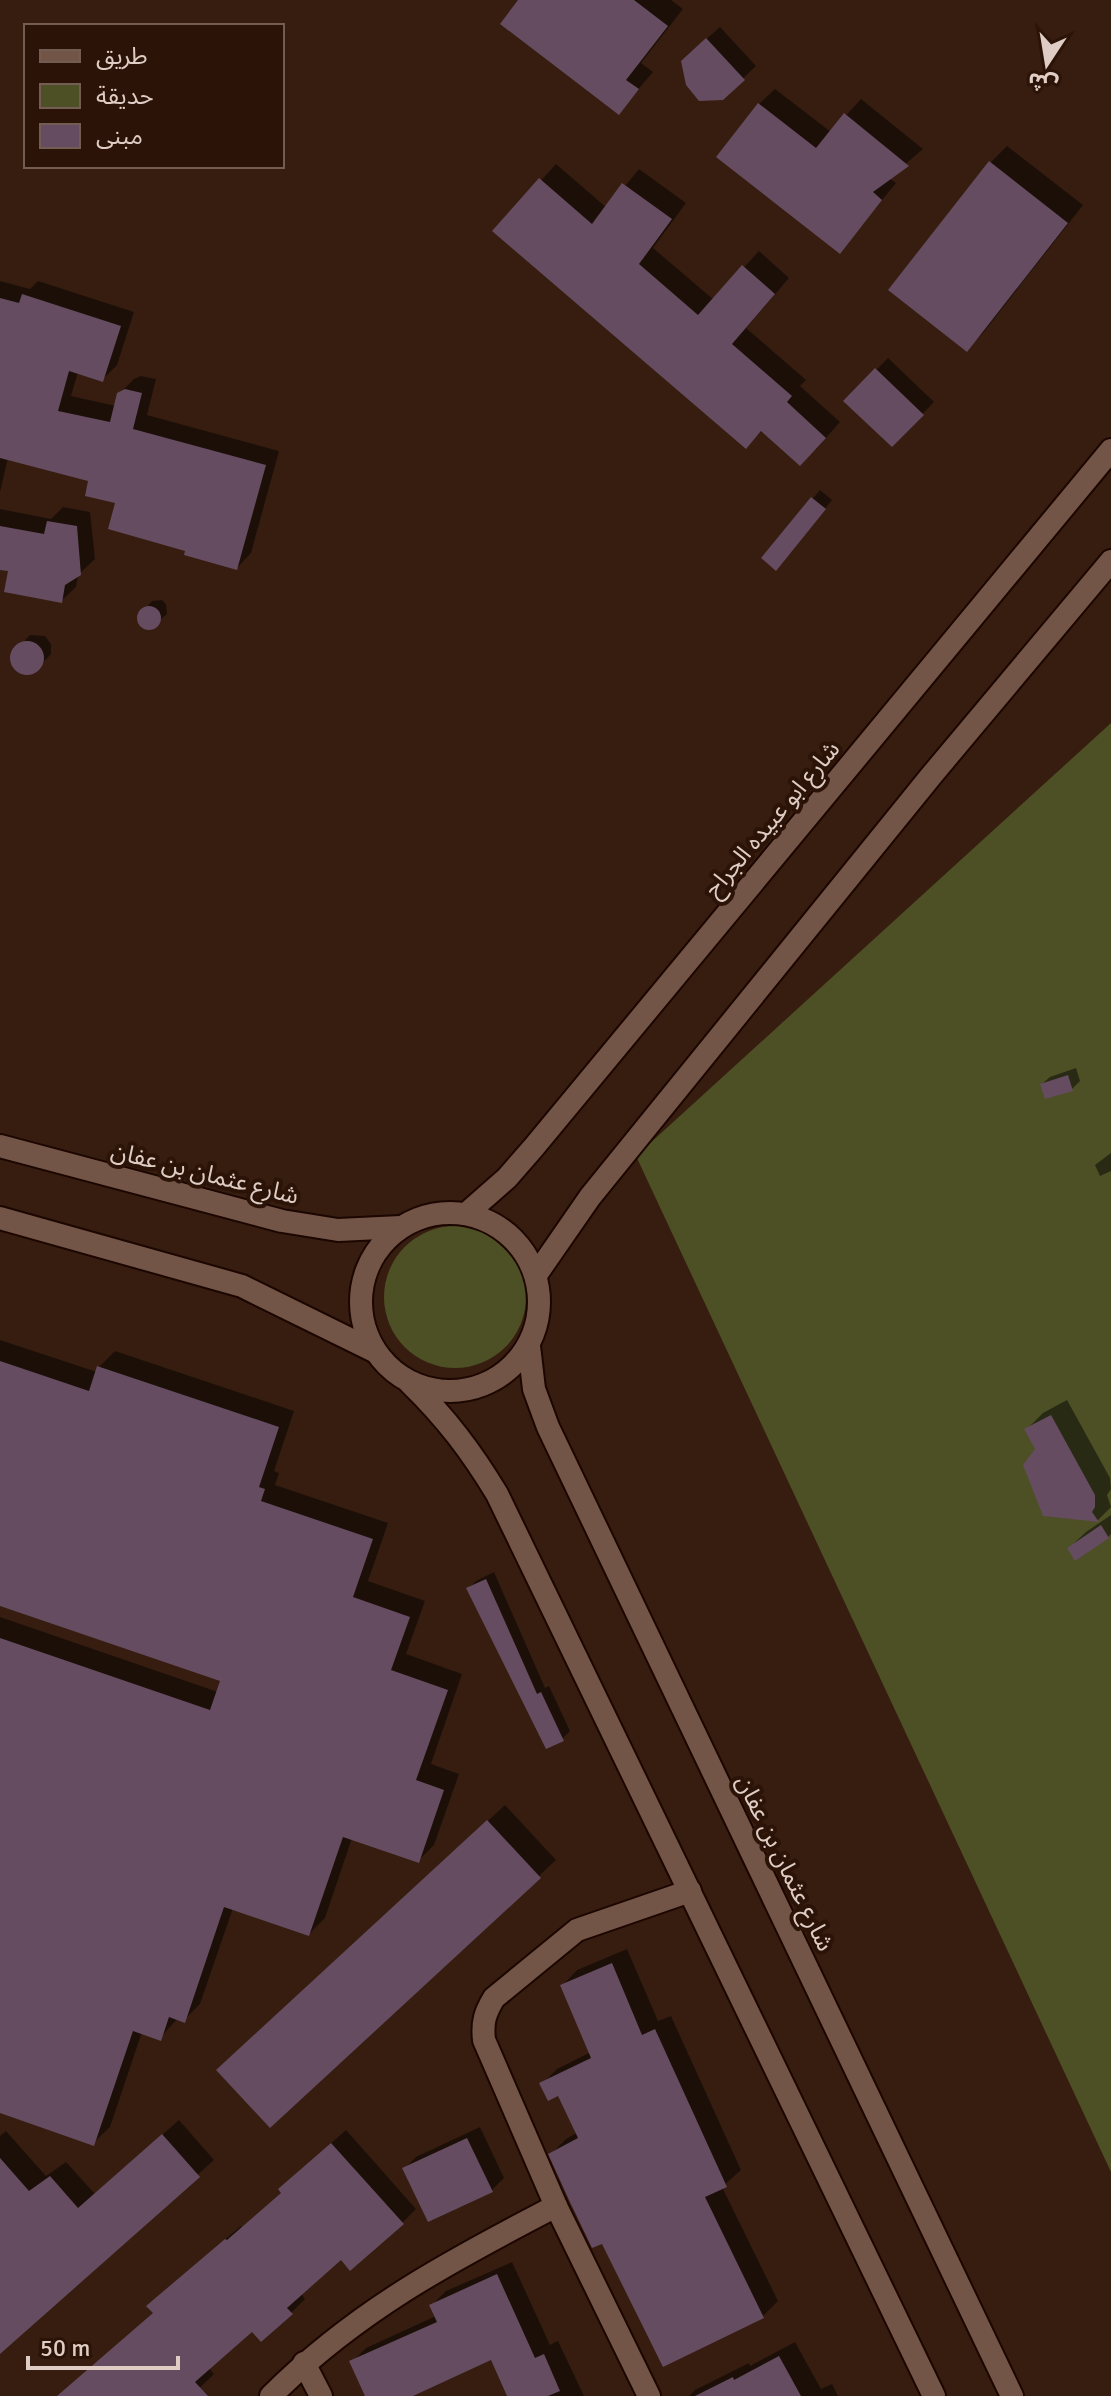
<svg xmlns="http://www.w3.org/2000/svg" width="1111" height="2396" font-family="Signika,'Noto Sans Arabic',sans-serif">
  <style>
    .green { fill: #4d4f25 }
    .shadow { fill: #0007 }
    .building { fill: #654c61 }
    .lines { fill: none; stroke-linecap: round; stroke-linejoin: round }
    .minor-casing { stroke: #1c0600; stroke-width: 26 }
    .tertiary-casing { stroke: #1c0600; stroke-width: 26 }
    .secondary-casing { stroke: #1c0600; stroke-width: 26 }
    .minor { stroke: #735547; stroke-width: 22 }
    .tertiary { stroke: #735547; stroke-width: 22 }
    .secondary { stroke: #735547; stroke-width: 22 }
    .labels { text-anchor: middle; stroke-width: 8; stroke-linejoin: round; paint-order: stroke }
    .street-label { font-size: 24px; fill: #dfcdc5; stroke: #2b1307 }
  </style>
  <rect width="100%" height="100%" fill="#361d10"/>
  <g class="green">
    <path d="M1111,723V2172L636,1156Z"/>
    <circle cx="455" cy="1297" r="71"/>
  </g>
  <g class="shadow">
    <path d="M521,0H671L683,9L641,63L653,72L619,112Z"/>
    <path d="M720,27L756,66L722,98L695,49Z"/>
    <path d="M775,89L831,132L861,99L923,149L889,178L896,183L840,251L759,104Z"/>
    <path d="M1007,146L1083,205L983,333L967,349L890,289L991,162Z"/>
    <path d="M556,164L607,208L639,169L686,203L653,248L714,300L759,251L789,278L746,328L806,380L800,386L840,422L816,449L763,430L746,447L495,231Z"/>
    <path d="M0,281L30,289L38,281L134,312L117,365L102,380L78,372L71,396L116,406L119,394L134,379L141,376L156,379L147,415L279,451L251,553L237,568L187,549L91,479L8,458L0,492Z"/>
    <path d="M888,358L934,402L892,445L846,401Z"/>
    <path d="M820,490L832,500L783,560L763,558Z"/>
    <path d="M63,507L90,512L95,559L78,575L76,587L61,601L10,570L0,567V509L51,519Z"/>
    <path d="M162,600L166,604L167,614L150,628L144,627L139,622V616L152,601Z"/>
    <path d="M30,635L45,636L51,644V654L35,671H20L13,664L12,655Z"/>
    <path d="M1076,1068L1080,1081L1072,1089L1042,1084L1050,1077Z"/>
    <path d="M1111,1153V1171L1100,1176L1095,1165Z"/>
    <path d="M0,1340L97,1372L99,1367L115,1351L294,1411L274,1471L279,1473L275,1485L388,1523L368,1581L425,1601L406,1654L462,1674L431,1764L459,1774L434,1845L418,1861L352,1838L325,1918L309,1934L233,1908L200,2004L184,2020L178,2018L160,2038L142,2032L110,2127L93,2143L0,2111V1617L218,1692L223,1680L0,1602Z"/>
    <path d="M1067,1400L1110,1478L1111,1489L1107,1495L1111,1507L1098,1520L1045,1514L1037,1449L1027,1429L1043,1413Z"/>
    <path d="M1111,1515V1534L1108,1537L1069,1548L1086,1532Z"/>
    <path d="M494,1572L545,1688L549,1686L570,1731L562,1739L469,1588L476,1581Z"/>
    <path d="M505,1805L556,1860L270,2125L235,2054Z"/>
    <path d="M627,1949L658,2021L671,2016L741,2170L722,2187L778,2301L763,2316L603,2241L551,2154L566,2139L578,2132L559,2093L542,2084L557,2069L591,2052L562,1986L577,1970Z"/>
    <path d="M179,2120L214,2160L0,2352V2136L6,2131L46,2176L66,2162L95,2194Z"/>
    <path d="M480,2127L504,2178L492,2190L404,2169L416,2157Z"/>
    <path d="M346,2130L416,2209L402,2223L341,2258L301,2294L305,2299L291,2313L253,2329L209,2368L214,2374L191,2396H61L155,2312L163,2292L241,2226L242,2228L283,2192L295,2175Z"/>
    <path d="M512,2262L550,2345L558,2341L584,2396H509L492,2357L408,2396H367L352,2362L366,2348L436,2316L432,2305L446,2291Z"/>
    <path d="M795,2342L821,2389L832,2384L838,2396H689L695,2390L749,2363L750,2366Z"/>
  </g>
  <g class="building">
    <path d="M518,0H634L668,26L626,80L639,89L619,115L500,24Z"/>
    <path d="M706,38L745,80L723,100L699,101L686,85L681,61Z"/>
    <path d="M758,103L816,148L844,113L909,166L873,192L882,200L840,254L716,157Z"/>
    <path d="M989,161L1068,223L967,352L888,290Z"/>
    <path d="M539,178L592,224L622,183L672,219L639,264L698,315L742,265L775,294L732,344L792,396L787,402L826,438L800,466L761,431L746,449L492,231Z"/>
    <path d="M22,294L121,326L103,382L69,371L58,411L110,422L117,393L125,389L142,393L133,429L266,465L237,570L184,555L185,551L108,529L115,503L85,496L88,481L0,458V298L19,303Z"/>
    <path d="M875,368L924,415L892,447L843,401Z"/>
    <path d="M811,497L826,509L776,571L761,558Z"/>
    <path d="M47,521L77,526L81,575L65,585L62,603L4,592L8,571L0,570V526L44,534Z"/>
    <circle cx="149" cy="618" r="12"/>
    <circle cx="27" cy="658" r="17"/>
    <path d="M1068,1075L1073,1091L1045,1099L1040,1084Z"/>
    <path d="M0,1361L89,1391L97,1366L279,1427L259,1487L265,1489L261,1501L373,1539L353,1597L410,1617L391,1670L448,1690L416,1780L444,1790L419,1863L343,1837L309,1936L224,1907L185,2023L169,2017L161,2041L133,2031L94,2146L0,2113V1638L210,1710L220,1681L0,1606Z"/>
    <path d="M1051,1415L1095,1495V1507L1092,1512L1099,1522L1043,1516L1023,1465L1035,1449L1024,1429Z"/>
    <path d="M1101,1525L1109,1538L1075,1561L1067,1548Z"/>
    <path d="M486,1579L537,1694L541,1692L564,1741L546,1749L466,1588Z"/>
    <path d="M487,1820L541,1878L270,2128L216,2070Z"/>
    <path d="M612,1963L642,2035L655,2029L727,2187L705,2197L764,2318L663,2367L602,2244L592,2248L569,2200L548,2154L578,2138L558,2096L548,2101L539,2083L591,2058L560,1985Z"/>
    <path d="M162,2134L200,2177L0,2354V2158L29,2191L50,2176L78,2208Z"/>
    <path d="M467,2138L493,2192L428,2222L402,2168Z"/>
    <path d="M331,2143L404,2224L350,2271L341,2260L287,2308L293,2314L261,2342L252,2332L195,2382L208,2396H57L153,2313L146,2306L225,2239L227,2240L281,2193L278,2189Z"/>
    <path d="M497,2274L535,2358L544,2354L560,2391L548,2396H507L491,2360L413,2396H365L349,2361L437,2322L429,2305Z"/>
    <path d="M779,2356L801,2396H695L733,2377L734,2380Z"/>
  </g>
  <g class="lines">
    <defs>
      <g id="minor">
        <path d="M556,2206L484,2040C482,2022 485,2013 494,1998L577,1930L690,1891"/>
        <path d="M304,2363L321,2396"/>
        <path d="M271,2396C356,2311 450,2261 556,2206L649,2396"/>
      </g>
      <g id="tertiary">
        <path d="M466,1214L507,1178L534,1147L1111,450"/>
        <path d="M536,1275L590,1197L931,776L1111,561"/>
      </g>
      <g id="secondary">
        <path d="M0,1146L282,1221L338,1230L401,1227"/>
        <circle cx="450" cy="1302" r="89"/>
        <path d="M0,1218L242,1286L374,1351"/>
        <path d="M529,1346L534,1389L548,1427L1012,2396"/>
        <path d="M410,1383C446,1418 471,1451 497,1494L934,2396"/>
      </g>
    </defs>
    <use href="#minor" class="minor-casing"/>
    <use href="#tertiary" class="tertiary-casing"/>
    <use href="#secondary" class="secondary-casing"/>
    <use href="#minor" class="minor"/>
    <use href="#tertiary" class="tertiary"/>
    <use href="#secondary" class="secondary"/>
  </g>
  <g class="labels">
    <g class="street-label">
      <text transform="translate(772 819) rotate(-50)" y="8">شارع ابو عبيده الجراح</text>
      <text transform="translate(205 1173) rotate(14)" y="8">شارع عثمان بن عفان</text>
      <text transform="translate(785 1863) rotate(64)" y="8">شارع عثمان بن عفان</text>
    </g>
  </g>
  <rect x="24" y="24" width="260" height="144" fill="#2b1307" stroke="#735d53" stroke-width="2"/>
  <rect x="40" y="50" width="40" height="12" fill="#735547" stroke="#735d53" stroke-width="2"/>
  <text x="96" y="64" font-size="24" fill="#dfcdc5">طريق</text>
  <rect x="40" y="84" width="40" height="24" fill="#4d4f25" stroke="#735d53" stroke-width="2"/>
  <text x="96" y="104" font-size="24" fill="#dfcdc5">حديقة</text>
  <rect x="40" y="124" width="40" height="24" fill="#654c61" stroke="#735d53" stroke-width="2"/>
  <text x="96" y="144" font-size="24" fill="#dfcdc5">مبنى</text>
  <g transform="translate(1047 64) rotate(192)" stroke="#2b1307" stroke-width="6" paint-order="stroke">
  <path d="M0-6L14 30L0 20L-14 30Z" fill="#dfcdc5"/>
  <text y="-12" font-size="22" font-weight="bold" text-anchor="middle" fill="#dfcdc5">ش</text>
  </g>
  <path d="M28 2356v12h150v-12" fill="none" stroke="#dfcdc5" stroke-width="4"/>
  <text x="40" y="2356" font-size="24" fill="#dfcdc5" stroke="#2b1307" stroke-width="6" paint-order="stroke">50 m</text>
</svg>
